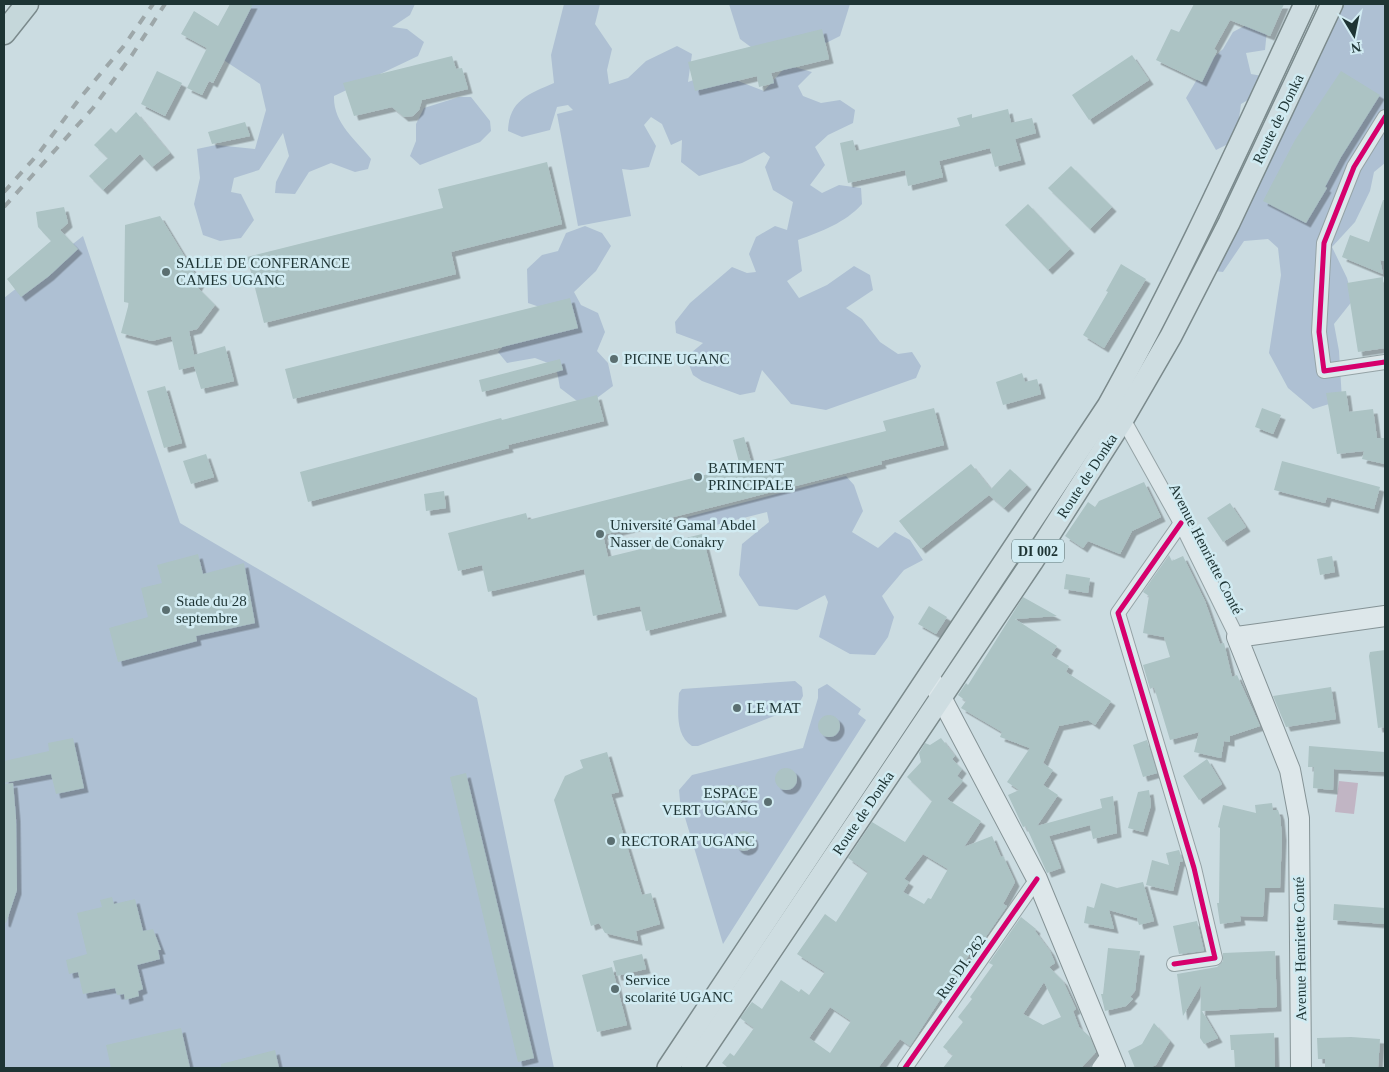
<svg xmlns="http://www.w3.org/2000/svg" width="1389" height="1072" font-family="Georgia,serif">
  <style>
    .green { fill: #aec0d3 }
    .water { fill: #c1b5c4 }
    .building { fill: #acc3c4; fill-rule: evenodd; filter: url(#shadow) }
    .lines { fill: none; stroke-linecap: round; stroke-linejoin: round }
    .minor-casing { stroke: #95a3a6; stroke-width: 16 }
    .secondary-casing { stroke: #859396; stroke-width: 22 }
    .primary-casing { stroke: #7b8a8c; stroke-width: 24 }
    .trunk-casing { stroke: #7b8a8c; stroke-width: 25 }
    .minor { stroke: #dde7ea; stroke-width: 14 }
    .secondary { stroke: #dde7ea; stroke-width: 20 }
    .primary { stroke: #cedde1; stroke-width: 21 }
    .trunk { stroke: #c5d7da; stroke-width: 22 }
    .rail { stroke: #9da7a9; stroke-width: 4; stroke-dasharray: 9 9; stroke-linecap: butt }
    .cycleway-casing { stroke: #d1ebf2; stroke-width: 8 }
    .cycleway { stroke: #d6006c; stroke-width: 5 }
    .poi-dot { fill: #5b6f71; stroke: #d1ebf2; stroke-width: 2 }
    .labels { text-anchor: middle; stroke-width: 5; stroke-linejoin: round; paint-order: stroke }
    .shield { fill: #d1ebf2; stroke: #546b6d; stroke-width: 1 }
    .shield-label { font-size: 14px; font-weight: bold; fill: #1e3434 }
    .street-label { font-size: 15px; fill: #1e3434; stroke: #d1ebf2 }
    .poi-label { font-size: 15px; fill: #1e3434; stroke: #d1ebf2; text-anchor: start }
  </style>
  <defs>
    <filter id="shadow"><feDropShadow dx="4.5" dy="4.5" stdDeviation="0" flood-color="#0004"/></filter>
  </defs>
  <rect width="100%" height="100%" fill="#cbdce1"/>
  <g class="green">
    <path d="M243,4H415L410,15L392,27L407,29L424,42L418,56L334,96C333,123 355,139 371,159L368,169L355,172L331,163L309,172L295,194L275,193L276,182L289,156L283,133L259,170L234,178L231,192L241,194L254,220L241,238L220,241L203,235L194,204L200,178L197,149L216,145L255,149L266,110L260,84L222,59L227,27Z"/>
    <path d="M564,4H600L595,24L612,49L607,70L609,84L628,78L646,61L677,46L692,54L688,82L711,74L725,76L764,91L787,65L812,72L798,86L803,96L821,103L840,100L855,110L853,123L828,135L815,147L825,165L810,185L822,193L839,185L861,188L862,204C845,223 822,231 798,240L802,271L787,281L799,298L827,285L854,266L870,275L873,290L846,308L862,319L880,342L898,354L912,352L921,366L916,378L826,410L791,404L762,370L755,392L740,395L702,381L693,375L686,357L703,343L676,333L675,322L690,303L732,267L747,273L756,272L749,254L756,237L775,226L787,230L793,202L773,190L765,167L770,157L764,152L742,163L699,176L681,162L682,140L671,145L662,124L651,117L644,125L656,146L649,167L631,170L622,169L631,216L578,226L557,114L573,110L568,105L557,107L550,130L522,137L508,131C509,100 529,94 554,83L551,55Z"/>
    <path d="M729,4H850L840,36L808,52L763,56L740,39Z"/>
    <path d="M1326,4H1385V163L1374,172L1370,191L1355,222L1332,247L1347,278L1353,300L1334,324L1339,351L1342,400L1313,409L1288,388L1269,353L1281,275L1278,248L1268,239L1244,241L1223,272L1207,270L1229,214L1200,210L1205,189L1249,163L1270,125L1253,97L1241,104L1236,140L1216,150L1186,98L1206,64L1223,49L1233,32L1259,18L1268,20L1265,50L1246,53L1251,74L1262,76L1272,86C1288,79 1323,68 1323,47C1324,31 1320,19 1326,4Z"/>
    <path d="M459,97H471L490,121L491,131L480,142L420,165L410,156L416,141V124L424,108Z"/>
    <path d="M585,226L602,233L611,246L596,271L574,292L581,305L598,313L605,332L597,351L608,363L613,386L585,407L560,388L556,366L535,358L507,363L498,352L518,331L563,315L528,303L527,269L542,255L558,251L566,233Z"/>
    <path d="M83,236L180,523L477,698L554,1068H4V298Z"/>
    <path d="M846,476L854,485L863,511L852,532L878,548L895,532L910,540L923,560L904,570L882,596L894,617L888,637L875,655L850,654L819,637L828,602L825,595L797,610L759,606L739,575L742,544L769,522L767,512L692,531L687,517Z"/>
    <path d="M795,681L802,687L803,696L797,707L698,746H692C675,735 678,711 679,693L682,689Z"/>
    <path d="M827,684L861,709L858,714L866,720L723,944L680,801L679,790L692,775L803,748L818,698V689Z"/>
  </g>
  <path class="water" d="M1339,781L1358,783L1354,814L1335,812Z"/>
  <g class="building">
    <path d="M230,4H253L213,83L209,81L202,95L187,88L207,48L181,34L194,11L218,26Z"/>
    <path d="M1194,4H1284L1270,36L1230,20L1214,49L1217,51L1202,82L1156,60L1171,29L1179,32Z"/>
    <path d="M822,29L829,59L771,73L774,83L759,87L757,76L695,91L688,62Z"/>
    <path d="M1132,55L1149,80L1089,120L1072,95Z"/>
    <path d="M452,56L456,69L462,68L468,89L422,100L419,110L413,116L404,117L392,107L354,116L343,83Z"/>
    <path d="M157,71L182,83L165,116L141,104Z"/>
    <path d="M1341,71L1380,95L1341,157L1325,187L1327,188L1306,223L1263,201L1295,140Z"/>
    <path d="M1008,109L1011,123L1032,118L1036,133L1015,139L1021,160L995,167L990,148L939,161L943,177L908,186L905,170L848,183L840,143L853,140L856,151L960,126L957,118L972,114V118Z"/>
    <path d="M136,112L170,153L152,167L140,154L103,190L89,176L108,158L94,145L111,128L116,133Z"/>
    <path d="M245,122L250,136L212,144L208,132Z"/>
    <path d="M547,162L562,224L451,252L456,274L264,323L247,257L443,208L438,189Z"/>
    <path d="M1071,166L1112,207L1090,229L1048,188Z"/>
    <path d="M1383,200H1385V261L1380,260L1383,274L1342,257L1350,235L1369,242Z"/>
    <path d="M1028,204L1070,249L1048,270L1005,225Z"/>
    <path d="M64,207L68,223L60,230L78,249L49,276L21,297L7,279L51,241L38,227L36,212Z"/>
    <path d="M160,216L200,282L197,287L215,305L197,329L189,331L194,355L225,346L234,381L201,389L194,366L179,370L171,336L152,341L121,333L129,303L124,302L125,225Z"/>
    <path d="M1121,264L1146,279L1104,348L1083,335L1108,292L1106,291Z"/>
    <path d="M1383,277L1385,348L1358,352L1347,283Z"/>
    <path d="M570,298L578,328L293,399L285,369Z"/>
    <path d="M560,359L563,370L482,392L479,380Z"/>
    <path d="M1022,373L1025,382L1037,379L1041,394L1003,405L996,382Z"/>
    <path d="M165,386L182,443L164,448L147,391Z"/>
    <path d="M1346,391L1349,412L1373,409L1377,438H1385V464L1362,459L1364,451L1337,454L1326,393Z"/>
    <path d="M597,395L604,421L508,445L509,448L308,502L300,472L501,418L502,420Z"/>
    <path d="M934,408L944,445L881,461L882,464L603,535L608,557L702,534L722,612L646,631L640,606L593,616L584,569L488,592L482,565L458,571L448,533L526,513L528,520L740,466L733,440L744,437L752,465L886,431L883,421Z"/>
    <path d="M1262,408L1281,415L1273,434L1255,427Z"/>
    <path d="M206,454L214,477L191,484L183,461Z"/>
    <path d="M1282,461L1380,487L1374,509L1327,497L1325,503L1274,490Z"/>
    <path d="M971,464L991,489L1010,469L1027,485L1004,508L989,495L921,549L899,521Z"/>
    <path d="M1144,482L1161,517L1132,531L1120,554L1088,541L1083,548L1065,536L1088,502L1095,507L1099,501Z"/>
    <path d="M444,491L446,508L426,511L424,494Z"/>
    <path d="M1230,503L1246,527L1223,542L1207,518Z"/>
    <path d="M198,554L203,574L244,563L255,623L196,636L197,641L118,662L109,628L148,617L141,588L162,583L157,565Z"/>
    <path d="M1169,555L1172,561L1183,556L1205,601L1220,644L1224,643L1232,677L1237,675L1260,726L1230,736V742L1224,741L1221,758L1194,752L1199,732L1170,740L1154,687L1150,689L1143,665L1170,657L1164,637L1143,633L1149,596L1143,592Z"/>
    <path d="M1332,556L1335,572L1320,575L1317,559Z"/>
    <path d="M1066,574L1090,578L1088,593L1064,589Z"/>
    <path d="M1023,597L1057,616L1015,619L1057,646L1051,655L1069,666L1066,672L1111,701L1095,725L1088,720L1059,726L1043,763L1053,770L1043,785L1058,795L1037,826L1102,808L1100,799L1113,796L1117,833L1093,839L1090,825L1049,836L1061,868L1047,873L1026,826L1023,827L1008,795L1019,790L1007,782L1030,748L1000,737L1002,732L961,708L966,701L958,695L966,683L968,685Z"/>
    <path d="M929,606L947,617L936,634L918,624Z"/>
    <path d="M1385,650V727L1378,728L1369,656L1370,652Z"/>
    <path d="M1331,687L1336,719L1286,727L1273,696Z"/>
    <circle cx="829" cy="726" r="11"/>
    <path d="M73,738L84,788L56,794L51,774L4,783V761L49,751L48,743Z"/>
    <path d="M941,738L955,756L952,759L962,769L957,776L963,781L947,799L981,821L964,847L992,836L1001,857L1003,856L1015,882L1003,904L1007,906L974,954L971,952L910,1046L900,1039L878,1068H726L727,1067L722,1063L730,1053L734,1056L754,1028L740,1018L752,1002L762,1009L781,980L799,992L801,989L809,995L825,972L797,954L825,914L836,922L868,872L848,858L872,822L905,842L932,801L907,777L921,762L919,753L925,743L930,745ZM923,854L948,869L931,899L928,898L924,904L903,892L909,882L904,879ZM830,1007L851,1021L830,1053L809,1038Z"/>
    <path d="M1147,740L1157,773L1143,777L1133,745Z"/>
    <path d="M1309,746L1385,752V772L1334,769L1333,790L1313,788L1314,767H1308Z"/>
    <path d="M607,752L619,792L611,794L642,895L651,893L660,924L636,931L638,941L605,933L599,923L591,926L554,800L565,776L583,768L580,760Z"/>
    <path d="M1207,759L1222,784L1199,800L1183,776Z"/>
    <circle cx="786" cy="779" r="11"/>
    <path d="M466,773L534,1058L518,1062L450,777Z"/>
    <path d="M13,783L16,817L17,890L6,923L4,922V784Z"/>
    <circle cx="732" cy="796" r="11"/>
    <path d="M1149,790L1151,805L1143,832L1128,828L1138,792Z"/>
    <path d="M1272,803L1273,810H1278L1280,816L1282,836L1280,888H1265L1263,917L1240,916L1241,921L1220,924L1217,903H1219L1220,828L1218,827L1223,805L1256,813L1255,805Z"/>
    <circle cx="744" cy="841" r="10"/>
    <path d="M1179,850L1183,861L1180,862L1173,891L1146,885L1152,860L1169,865L1166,853Z"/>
    <path d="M1143,882L1154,921L1139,925L1137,918L1109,910L1114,929L1084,923L1087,906L1094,908L1101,883L1117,888Z"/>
    <path d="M112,897L114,904L135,899L143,931L153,929L161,950H158L160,959L137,965L143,989L138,991L139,996L125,1000L124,994L117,995L115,988L83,994L78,972L69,974L66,960L87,954L77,913L102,907L100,900Z"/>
    <path d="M1334,904L1385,908V924L1333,920Z"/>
    <path d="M1021,917L1036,929L1035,931L1050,951L1055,963L1049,967L1063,981L1076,1009L1073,1011L1079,1027L1090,1037L1096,1052L1081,1068H943L953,1055L943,1047L963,1022L958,1017L972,999L970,997L993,965L989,963ZM1044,982L1061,1017L1043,1025L1023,1014Z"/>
    <path d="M1197,921L1204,951L1179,954L1173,926Z"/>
    <path d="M1108,948L1140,951L1135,991L1130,997L1133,999L1126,1006L1105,1011L1101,994H1103Z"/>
    <path d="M1275,951L1277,1007L1202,1011L1218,1038L1204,1044L1200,1038L1201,985L1183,1016L1177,974L1217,967L1223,961V953Z"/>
    <path d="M642,954L646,969L617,976L613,961Z"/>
    <path d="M612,967L627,1025L597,1032L582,975Z"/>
    <path d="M1154,1023L1170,1041L1156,1065L1149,1068H1135L1128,1051L1142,1044Z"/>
    <path d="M181,1028L190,1068H111L106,1045Z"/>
    <path d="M1274,1033L1275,1068H1235L1234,1050H1231L1230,1035Z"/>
    <path d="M1351,1037L1380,1039L1378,1068H1325V1059H1318L1317,1038Z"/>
    <path d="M275,1050L279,1068H221V1064Z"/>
  </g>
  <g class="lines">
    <defs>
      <g id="minor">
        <path d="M1385,117L1354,167L1324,243L1319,332L1324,371L1385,362"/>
        <path d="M1123,419L1181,523L1237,637"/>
        <path d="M1174,964L1215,958L1194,868L1118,613L1181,523"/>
        <path d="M905,1068L1037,879"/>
        <path d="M1099,1068L1109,1054"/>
      </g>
      <g id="secondary">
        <path d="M934,684L1037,879L1115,1068"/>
        <path d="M1301,1068L1299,818L1290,770L1237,637L1385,616"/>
      </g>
      <g id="primary">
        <path d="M668,1068L1108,406C1181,275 1242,139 1305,4"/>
        <path d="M692,1068L1032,562L1123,419L1171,336L1229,223L1332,4"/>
      </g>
      <path id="trunk" d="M4,33L27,4"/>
    </defs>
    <use href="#minor" class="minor-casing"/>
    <use href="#secondary" class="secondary-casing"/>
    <use href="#primary" class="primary-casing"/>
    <use href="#trunk" class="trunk-casing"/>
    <use href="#minor" class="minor"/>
    <use href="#secondary" class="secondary"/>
    <use href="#primary" class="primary"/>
    <use href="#trunk" class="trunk"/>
    <g class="rail">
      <path d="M4,192L39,153L80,98L123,47L153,4"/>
      <path d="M4,207L93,108L132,55L165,4"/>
    </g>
    <defs>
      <g id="cycleway">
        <path d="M1385,117L1354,167L1324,243L1319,332L1324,371L1385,362"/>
        <path d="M1174,964L1215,958L1194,868L1118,613L1181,523"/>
        <path d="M905,1068L1037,879"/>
      </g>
    </defs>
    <use href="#cycleway" class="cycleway-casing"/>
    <use href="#cycleway" class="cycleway"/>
  </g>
  <g class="poi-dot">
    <circle cx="166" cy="272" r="5"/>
    <circle cx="614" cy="359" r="5"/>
    <circle cx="698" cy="477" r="5"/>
    <circle cx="600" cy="534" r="5"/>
    <circle cx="166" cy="610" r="5"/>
    <circle cx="737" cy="708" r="5"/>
    <circle cx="768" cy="802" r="5"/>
    <circle cx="611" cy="841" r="5"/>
    <circle cx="615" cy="989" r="5"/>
  </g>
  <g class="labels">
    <rect class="shield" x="1012" y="539.5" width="52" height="23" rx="4"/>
    <g class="shield-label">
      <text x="1038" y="556">DI 002</text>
    </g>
    <g class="street-label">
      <text transform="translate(1278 119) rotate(-64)" y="5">Route de Donka</text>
      <text transform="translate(1087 476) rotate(-57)" y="5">Route de Donka</text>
      <text transform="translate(1206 549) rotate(63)" y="5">Avenue Henriette Conté</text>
      <text transform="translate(863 813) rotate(-56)" y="5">Route de Donka</text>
      <text transform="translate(1300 949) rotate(-91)" y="5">Avenue Henriette Conté</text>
      <text transform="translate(961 967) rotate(-55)" y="5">Rue DI. 262</text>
    </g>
    <g class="poi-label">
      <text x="176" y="268">SALLE DE CONFERANCE<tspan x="176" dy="17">CAMES UGANC</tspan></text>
      <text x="624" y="364">PICINE UGANC</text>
      <text x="708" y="473">BATIMENT<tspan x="708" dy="17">PRINCIPALE</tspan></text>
      <text x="610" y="530">Université Gamal Abdel<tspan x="610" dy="17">Nasser de Conakry</tspan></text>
      <text x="176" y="606">Stade du 28<tspan x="176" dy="17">septembre</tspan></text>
      <text x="747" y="713">LE MAT</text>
      <text x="758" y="798" text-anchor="end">ESPACE<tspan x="758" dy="17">VERT UGANG</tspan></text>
      <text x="621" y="846">RECTORAT UGANC</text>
      <text x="625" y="985">Service<tspan x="625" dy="17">scolarité UGANC</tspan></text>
    </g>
  </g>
  <rect width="1389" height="1072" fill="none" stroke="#1e3434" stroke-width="10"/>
  <g transform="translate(1354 35) rotate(170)" stroke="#d1ebf2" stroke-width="4" paint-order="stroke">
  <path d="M0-4L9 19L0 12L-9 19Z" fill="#1e3434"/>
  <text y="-8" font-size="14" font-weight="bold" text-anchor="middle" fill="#1e3434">N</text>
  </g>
</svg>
